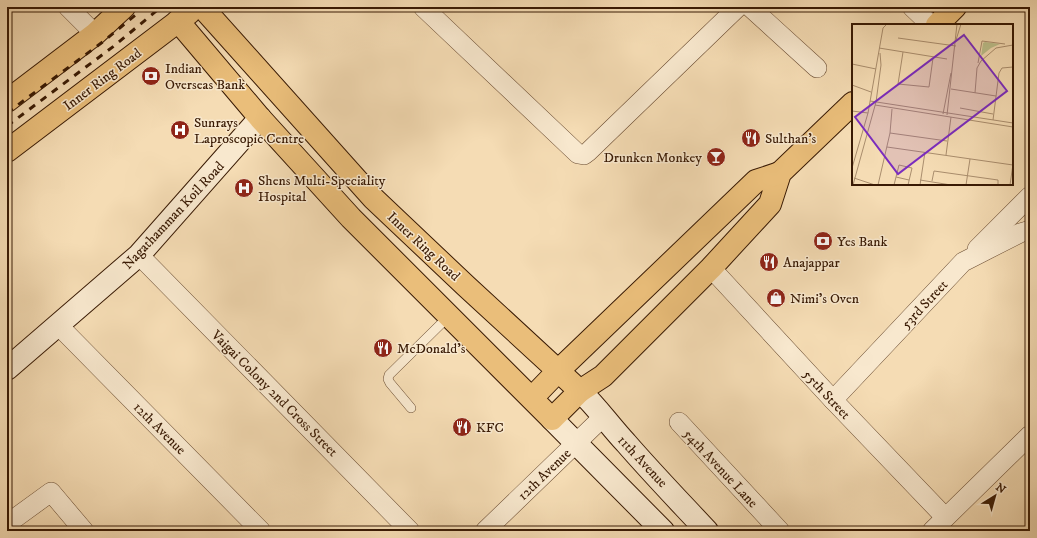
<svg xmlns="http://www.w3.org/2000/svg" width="1037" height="538" font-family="'IM FELL DW Pica',serif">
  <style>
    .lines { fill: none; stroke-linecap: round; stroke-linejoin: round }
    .lane-casing { stroke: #684a30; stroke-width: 10 }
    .street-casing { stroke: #684a30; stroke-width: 20 }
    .secondary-casing { stroke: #391a04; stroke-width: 24 }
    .primary-casing { stroke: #391a04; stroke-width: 24 }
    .lane { stroke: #f8e8ce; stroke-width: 9 }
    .street { stroke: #f8e8ce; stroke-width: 19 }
    .secondary { stroke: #f8e8ce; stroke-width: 22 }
    .primary { stroke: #eabe7a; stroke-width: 22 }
    .rail { stroke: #391a04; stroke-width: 3; stroke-dasharray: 7 7; stroke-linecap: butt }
    .labels { text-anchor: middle; stroke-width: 3; stroke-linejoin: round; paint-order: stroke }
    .poi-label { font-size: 14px; fill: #391a04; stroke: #f8e8ce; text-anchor: start }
    .street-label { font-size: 14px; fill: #391a04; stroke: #f8e8ce }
    .inset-road { fill: none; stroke: #aa8e6e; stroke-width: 1 }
    .view { fill: #7b2cbf; fill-opacity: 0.15; stroke: #7b2cbf; stroke-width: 2 }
    .inset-edge { fill: none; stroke: #391a04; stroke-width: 2 }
  </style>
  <rect width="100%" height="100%" fill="#f5dcb4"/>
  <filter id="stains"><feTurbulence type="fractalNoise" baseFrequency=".005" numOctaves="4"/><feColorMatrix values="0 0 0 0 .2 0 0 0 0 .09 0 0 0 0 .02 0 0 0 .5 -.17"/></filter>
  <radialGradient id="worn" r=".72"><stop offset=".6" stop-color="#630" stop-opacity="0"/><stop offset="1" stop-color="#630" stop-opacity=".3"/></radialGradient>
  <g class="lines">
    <defs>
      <path id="lane" d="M411,408L390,383L388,379L389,375L449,316"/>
      <g id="street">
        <path d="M68,7L95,34"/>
        <path d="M423,7L578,154L584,155L588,152L738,7"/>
        <path d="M750,7L817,68"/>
        <path d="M912,7L931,25"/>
        <path d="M977,249L1030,196"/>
        <path d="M139,255L410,531"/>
        <path d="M711,268L833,400L945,517"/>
        <path d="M59,326L261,531"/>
        <path d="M833,400L963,262L1020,233L1030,230"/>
        <path d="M679,422L780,531"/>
        <path d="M7,524L51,492L84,531"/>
        <path d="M485,531L603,417"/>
        <path d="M932,531L1030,435"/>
      </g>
      <g id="secondary">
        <path d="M7,369L139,255L260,118"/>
        <path d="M580,391C597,407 610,426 626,443C652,473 680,502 707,531"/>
        <path d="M552,419L663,531"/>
      </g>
      <g id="primary">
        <path d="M202,7L373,198L466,286L580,391"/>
        <path d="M178,21L260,118L351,218L552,419L580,391L603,376L711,268L770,204L780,173L853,103"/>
        <path d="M937,25L955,7"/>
        <path d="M7,101L95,34L124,7"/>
        <path d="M7,151L189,13"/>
        <path d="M532,398L558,371L756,181L780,173"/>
      </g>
    </defs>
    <use href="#lane" class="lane-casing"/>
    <use href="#street" class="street-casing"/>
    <use href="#secondary" class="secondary-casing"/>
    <use href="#primary" class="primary-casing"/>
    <use href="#lane" class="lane"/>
    <use href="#street" class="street"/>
    <use href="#secondary" class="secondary"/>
    <use href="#primary" class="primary"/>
    <g class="rail">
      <path d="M7,113L104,41L145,7"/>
      <path d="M7,126L114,46L161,7"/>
    </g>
  </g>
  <defs>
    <symbol id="bank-disc" viewBox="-11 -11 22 22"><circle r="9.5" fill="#8f2418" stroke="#f8e8ce"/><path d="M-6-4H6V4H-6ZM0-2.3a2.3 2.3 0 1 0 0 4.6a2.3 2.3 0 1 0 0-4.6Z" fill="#fff"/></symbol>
    <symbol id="hospital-disc" viewBox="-11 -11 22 22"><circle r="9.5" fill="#8f2418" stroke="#f8e8ce"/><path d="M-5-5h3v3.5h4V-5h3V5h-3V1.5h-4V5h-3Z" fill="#fff"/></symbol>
    <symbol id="restaurant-disc" viewBox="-11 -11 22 22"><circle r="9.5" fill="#8f2418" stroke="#f8e8ce"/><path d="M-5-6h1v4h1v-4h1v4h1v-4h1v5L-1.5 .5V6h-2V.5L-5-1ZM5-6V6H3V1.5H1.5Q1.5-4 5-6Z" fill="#fff"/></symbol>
    <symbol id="bar-disc" viewBox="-11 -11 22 22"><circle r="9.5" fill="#8f2418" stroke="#f8e8ce"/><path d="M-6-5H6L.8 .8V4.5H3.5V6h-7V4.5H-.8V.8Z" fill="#fff"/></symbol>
    <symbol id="shop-disc" viewBox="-11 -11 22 22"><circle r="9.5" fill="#8f2418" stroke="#f8e8ce"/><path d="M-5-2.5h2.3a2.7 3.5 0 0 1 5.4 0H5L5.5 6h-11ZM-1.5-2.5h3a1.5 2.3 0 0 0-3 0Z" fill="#fff"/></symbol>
  </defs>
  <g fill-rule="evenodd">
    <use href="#bank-disc" x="140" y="65" width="22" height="22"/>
    <use href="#hospital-disc" x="169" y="119" width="22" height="22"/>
    <use href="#restaurant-disc" x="740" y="127" width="22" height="22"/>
    <use href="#bar-disc" x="705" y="146" width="22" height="22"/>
    <use href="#hospital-disc" x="233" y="177" width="22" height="22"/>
    <use href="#bank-disc" x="812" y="230" width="22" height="22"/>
    <use href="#restaurant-disc" x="758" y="251" width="22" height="22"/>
    <use href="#shop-disc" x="765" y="287" width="22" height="22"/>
    <use href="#restaurant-disc" x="372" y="337" width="22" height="22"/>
    <use href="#restaurant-disc" x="451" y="416" width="22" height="22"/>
  </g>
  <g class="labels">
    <g class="poi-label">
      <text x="165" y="73">Indian<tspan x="165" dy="16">Overseas Bank</tspan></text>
      <text x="194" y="127">Sunrays<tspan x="194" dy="16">Laproscopic Centre</tspan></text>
      <text x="765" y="143">Sulthan's</text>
      <text x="702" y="162" text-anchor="end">Drunken Monkey</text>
      <text x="258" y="185">Shens Multi-Speciality<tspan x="258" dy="16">Hospital</tspan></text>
      <text x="837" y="246">Yes Bank</text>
      <text x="783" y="267">Anajappar</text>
      <text x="790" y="303">Nimi's Oven</text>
      <text x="397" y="353">McDonald's</text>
      <text x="476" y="432">KFC</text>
    </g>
    <g class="street-label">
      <text transform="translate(102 79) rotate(-37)" y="5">Inner Ring Road</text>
      <text transform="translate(173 215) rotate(-47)" y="5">Nagathamman Koil Road</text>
      <text transform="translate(424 246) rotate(43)" y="5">Inner Ring Road</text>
      <text transform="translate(924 304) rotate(-47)" y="5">53rd Street</text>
      <text transform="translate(275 393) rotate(45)" y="5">Vaigai Colony 2nd Cross Street</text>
      <text transform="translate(827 394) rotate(47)" y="5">55th Street</text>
      <text transform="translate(160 428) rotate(45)" y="5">12th Avenue</text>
      <text transform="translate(643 461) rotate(47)" y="5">11th Avenue</text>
      <text transform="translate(721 468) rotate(47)" y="5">54th Avenue Lane</text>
      <text transform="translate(544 474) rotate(-44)" y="5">12th Avenue</text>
    </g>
  </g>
  <g transform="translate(852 24)">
    <rect width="161" height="161" fill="#f5dcb4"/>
    <path d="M131,19L133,18L148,20L139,24L129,32Z" fill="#bcc08c"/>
    <path class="inset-road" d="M46,14L104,22M104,16L109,0M27,24L95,35M51,28L46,60L77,63L81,34M126,39L130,17L153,20M0,40L24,45M0,61L19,68M99,65L144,72M123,69L125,44L129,37L144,24L161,21M18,77L161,99M23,81L161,103M108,84L141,90M0,87L16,89M91,90L99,49M95,91L105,0M141,96L147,49L150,44L161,43M38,109L95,117M35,123L161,141M94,131L99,93M0,144L16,89L31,4L35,0M44,153L57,156M2,154L23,161M68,156L99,161M80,157L82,147L146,156V161M1,161L24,78L29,41L28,29M26,161L38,109L40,85M42,161L47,141L60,144L56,161M68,161L73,128M114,161L118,135M158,161L161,140"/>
    <path class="view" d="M112,11L155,67L46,150L3,93Z"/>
    <rect width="161" height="161" class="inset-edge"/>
  </g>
  <rect width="1037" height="538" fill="none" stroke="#f5dcb4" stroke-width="24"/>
  <rect x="8" y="8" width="1021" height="522" fill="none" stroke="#391a04" stroke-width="2"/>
  <rect x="12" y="12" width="1013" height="514" fill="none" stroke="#391a04"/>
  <g transform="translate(995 496) rotate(37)" stroke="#f8e8ce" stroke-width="3" paint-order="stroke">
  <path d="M0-3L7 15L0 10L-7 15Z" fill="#391a04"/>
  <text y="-6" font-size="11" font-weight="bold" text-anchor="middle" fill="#391a04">N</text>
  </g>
  <rect width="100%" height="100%" filter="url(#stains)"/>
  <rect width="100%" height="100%" fill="url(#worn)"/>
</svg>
